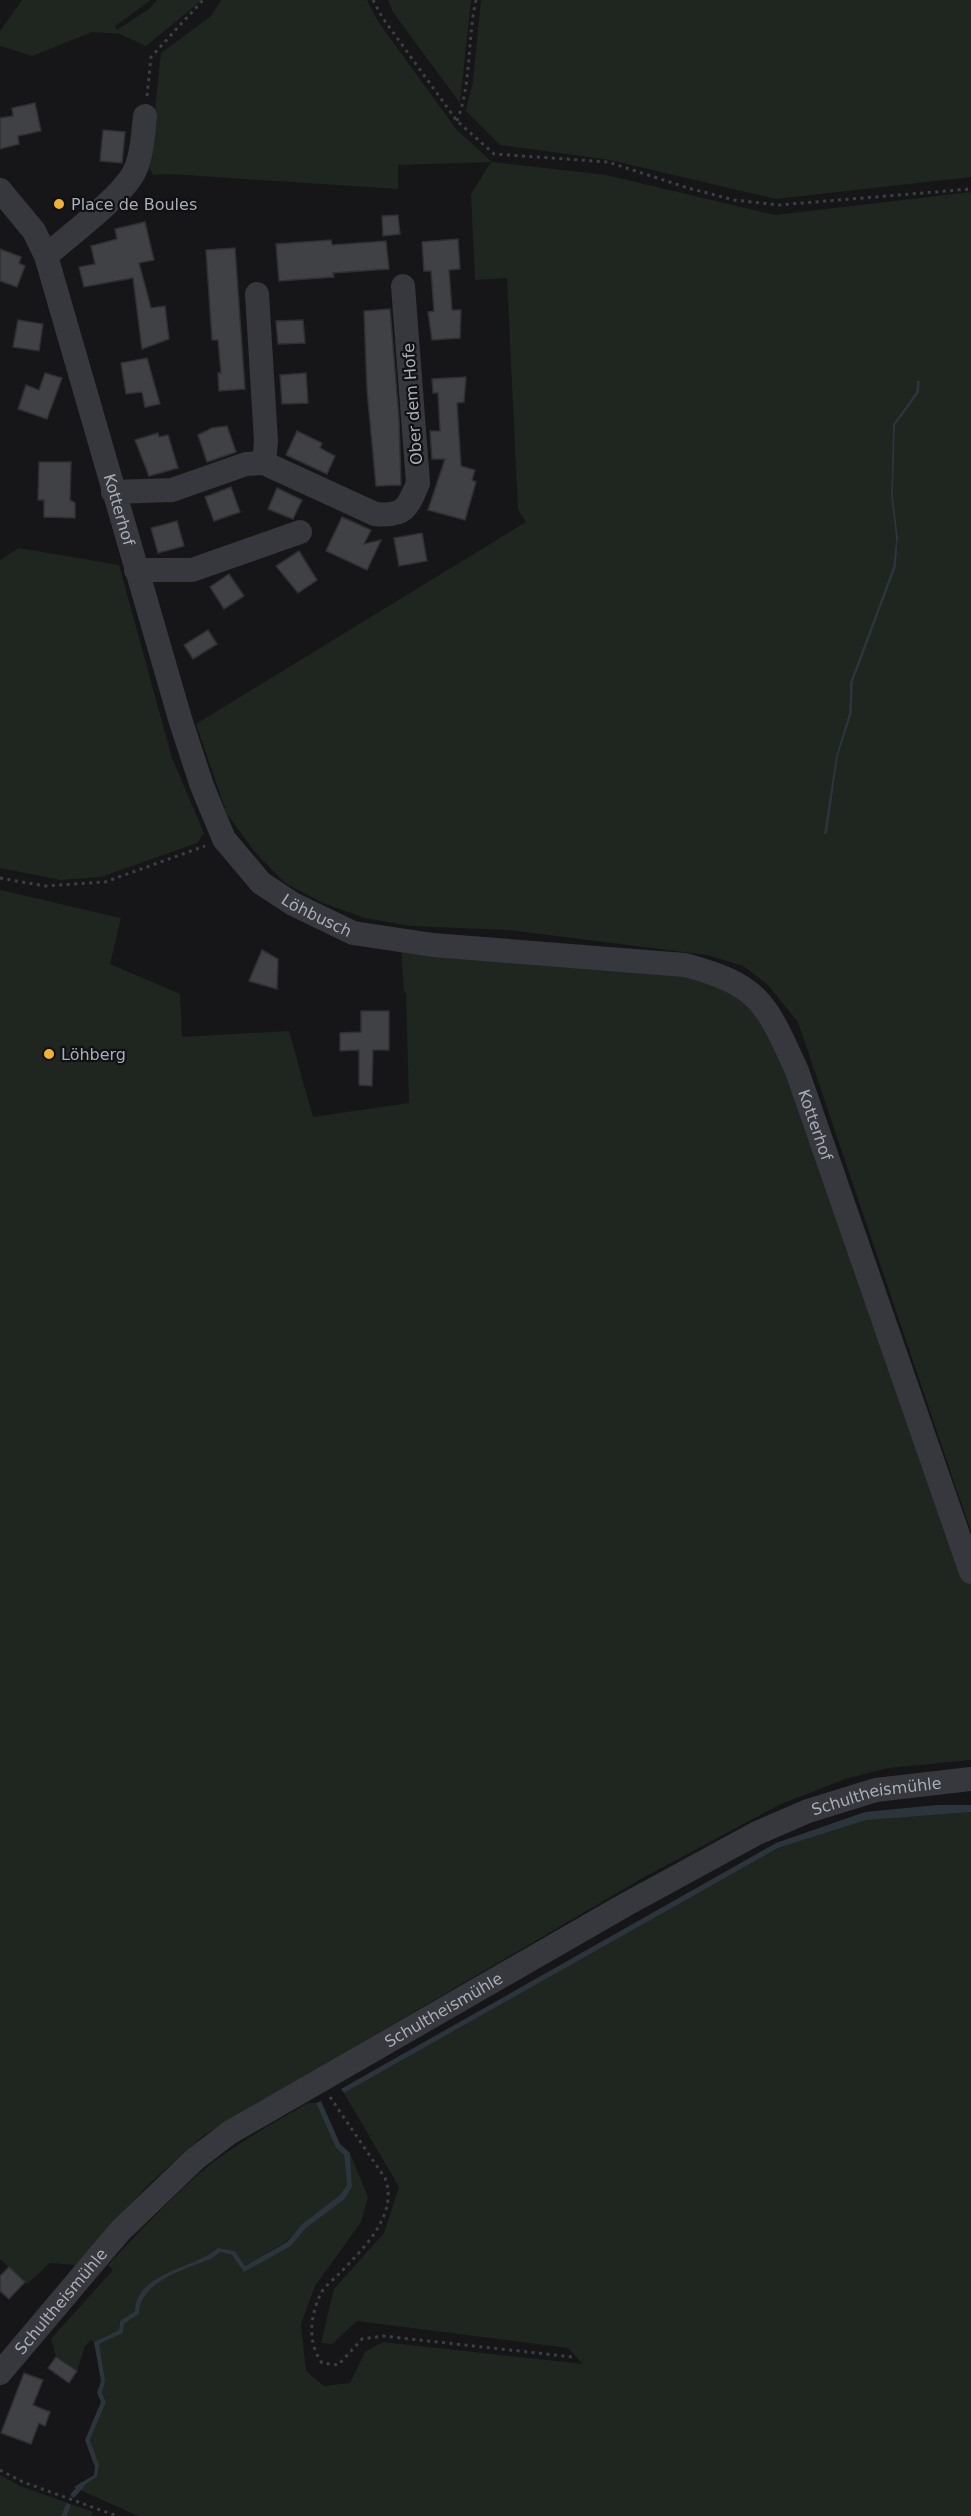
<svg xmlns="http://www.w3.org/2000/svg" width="971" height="2516" font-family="'DejaVu Sans',sans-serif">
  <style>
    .green { fill: #1e261f; fill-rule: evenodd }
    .water { fill: #2c353c }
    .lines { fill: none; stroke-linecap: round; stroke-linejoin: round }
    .stream { stroke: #2c353c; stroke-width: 5 }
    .building { fill: #404145; stroke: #303034; stroke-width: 1.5 }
    .path { stroke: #3d3f44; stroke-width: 3; stroke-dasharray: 3 4.5; stroke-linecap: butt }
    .minor { stroke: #37383d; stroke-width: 24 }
    .poi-dot { fill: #f2b134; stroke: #111113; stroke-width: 2 }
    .labels { text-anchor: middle; stroke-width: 4.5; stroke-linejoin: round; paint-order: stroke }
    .poi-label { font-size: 16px; fill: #a8adb8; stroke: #111113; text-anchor: start }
    .street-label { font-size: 16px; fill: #a8adb8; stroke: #111113 }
  </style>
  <rect width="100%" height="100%" fill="#161618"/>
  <g class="green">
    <path d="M22,0H151L115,26L117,30L149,9L157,0H202L146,46L120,34L92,32L32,56L0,46V31Z"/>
    <path d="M221,0H367L377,20L456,129L492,162L606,175L775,215L971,192V1532L798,1022L767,984L743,966L707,955L509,930L410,926L365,918L323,903L285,883L254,851L227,814L196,724L526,522L518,510L507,278L475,280L471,194L491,162L398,165V189L170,174L153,175L149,167L161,53L211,16ZM920,381L919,393L895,424L893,496L898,537L896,567L853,682L852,713L838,756L827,833L825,834L836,756L849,713L850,682L893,567L896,539L891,496L893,424L916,392L917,382Z"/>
    <path d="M388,0H471L460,103L393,12Z"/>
    <path d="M481,0H971V177L776,199L610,160L500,145L466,111L473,81Z"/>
    <path d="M19,548L119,565L172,758L204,833L197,843L101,877L61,880L0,868V560Z"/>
    <path d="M0,890L121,918L110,964L180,994L182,1037L289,1031L313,1117L409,1103L406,993L404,992L401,946L722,979L770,1020L971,1583V1760L888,1768L845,1779L779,1805L641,1879L204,2135L148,2185L76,2265L50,2263L27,2284L0,2259Z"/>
    <path d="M971,1812V2516H138L78,2489L97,2477L99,2466L90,2440L106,2402L102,2393L105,2381L98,2344L123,2333L124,2324L139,2314C140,2280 187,2269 213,2258L220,2252L232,2255L244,2271L291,2246L306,2228L345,2199L352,2187L350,2153L368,2197L361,2222L315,2286L301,2324L306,2371L324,2386L350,2383L365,2352L383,2342L583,2364L568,2348L357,2321L332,2344L321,2343L334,2289L384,2233L399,2187L344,2093L778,1848L866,1819Z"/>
    <path d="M308,2103H316L336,2148L344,2155L347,2185L340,2195L302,2224L287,2241L245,2266L235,2251L218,2248L211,2255L155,2279L135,2311L120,2321L119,2330L94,2342L91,2340L85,2346L77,2371L56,2357L51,2339L113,2270L108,2265C135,2236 163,2206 192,2180C226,2149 268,2126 308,2103Z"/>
    <path d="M0,2475L20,2486L93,2512L91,2516H0Z"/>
  </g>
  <g class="water">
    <path d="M917,381H920L919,393L895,425L893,496L898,537L896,567L853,682L852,713L838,756L827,834H824L836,756L849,713L850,682L893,567L896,539L891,496L893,424L916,392Z"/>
    <path d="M937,1805H971V1812L866,1820L778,1848L344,2093L341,2089L776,1843L865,1812Z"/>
    <path d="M321,2101L340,2144L350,2153L352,2187L345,2199L306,2228L291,2246L244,2272L232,2255L220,2252L213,2258C188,2269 140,2280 139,2314L124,2324L123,2333L99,2344L105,2381L102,2393L106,2402L90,2440L99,2465L97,2477L78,2489L74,2487L94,2475L95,2467L85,2440L101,2402L97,2393L101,2381L94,2342L119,2330L120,2321L135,2311C136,2272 195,2269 218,2248L235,2251L245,2266L287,2242L302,2224L340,2195L347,2185L344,2155L336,2148L316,2103Z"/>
  </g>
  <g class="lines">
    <g class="stream">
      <path d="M73,2495L82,2485"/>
      <path d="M64,2516L68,2506"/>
    </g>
  </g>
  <g class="building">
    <path d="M35,103L41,131L18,136L19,144L0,149V118L13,116L12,108Z"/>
    <path d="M103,130L125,132L122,163L100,161Z"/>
    <path d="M398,215L400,234L383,236L382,216Z"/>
    <path d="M145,222L154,260L139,263L151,308L165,306L169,339L142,349L133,278L84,287L79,267L95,264L91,246L117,239L115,229Z"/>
    <path d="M458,239L460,269L449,270L452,310H461L460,338L432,340L428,312L434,311L431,271H424L422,242Z"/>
    <path d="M331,240L332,245L386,241L389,269L333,273L334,277L279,281L276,244Z"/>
    <path d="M235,248L245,389L219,391L218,373H221L218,340H212L206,250Z"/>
    <path d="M0,249L21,257L19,263L25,266L17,287L0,281Z"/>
    <path d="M390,309L399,419L401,485L376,486L367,390L364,311Z"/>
    <path d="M18,320L43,324L39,351L13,347Z"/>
    <path d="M303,320L305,343L278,344L276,321Z"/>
    <path d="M147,358L160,404L145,407L142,392L126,394L121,363Z"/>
    <path d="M45,373L62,378L47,419L18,409L26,385L39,390Z"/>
    <path d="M306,373L308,403L282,404L280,375Z"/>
    <path d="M466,377L464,402L457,403L461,466L475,470L472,480L476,482L465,520L428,510L445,459H432L430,431H440L438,393H433L432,379Z"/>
    <path d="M227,426L236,452L207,462L198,435L212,428Z"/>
    <path d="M297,431L322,443L320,448L335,456L327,474L286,455Z"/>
    <path d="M158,433L159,437L168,435L178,468L149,476L135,440Z"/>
    <path d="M39,462H71L70,500L75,503V518L44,517V500H38Z"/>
    <path d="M231,487L240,512L214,521L205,497Z"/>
    <path d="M277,488L302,500L293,519L268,509Z"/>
    <path d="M342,517L371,530L364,544L381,540L367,570L326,551Z"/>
    <path d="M177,521L184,546L158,553L151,528Z"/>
    <path d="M422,533L427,561L399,566L394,538Z"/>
    <path d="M299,551L317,580L298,593L276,566Z"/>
    <path d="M229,574L244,596L224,609L210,587Z"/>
    <path d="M208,630L217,644L193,659L184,645Z"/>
    <path d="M262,950L278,959L277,989L249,981Z"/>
    <path d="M361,1011H389V1050H373L372,1086L359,1085V1050L340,1051V1033L361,1032Z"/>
    <path d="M9,2267L25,2282L9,2299L0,2291V2276Z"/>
    <path d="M56,2357L77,2371L69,2383L48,2368Z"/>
    <path d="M24,2373L43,2380L33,2405L50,2412L45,2426L39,2423L31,2444L1,2433Z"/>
  </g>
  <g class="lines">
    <g class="path">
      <path d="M373,0L382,17L457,121L494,154L608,162L688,188L734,200L779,205L971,189"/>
      <path d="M147,96L151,57L203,0"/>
      <path d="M457,121C472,82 467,40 476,0"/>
      <path d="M0,878L45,886L105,882L205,846"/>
      <path d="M330,2097L385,2178C399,2214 364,2248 340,2273C334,2279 325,2286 321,2293C310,2316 307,2342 322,2363L338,2365L362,2339L383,2336L573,2357"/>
      <path d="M0,2470L23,2482L117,2516"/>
    </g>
    <g class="minor">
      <path id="s1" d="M0,190L34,231L46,256L181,722L202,786L224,839L261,883L293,904L353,933L433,945L685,965C760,985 766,1003 797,1071L971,1572"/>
      <path d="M46,256C70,235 116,201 132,176C142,160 143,134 145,116"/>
      <path d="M257,294L266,441L264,463"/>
      <path d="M113,492L172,490L246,464L264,463L375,514C404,517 408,508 418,483L403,286"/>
      <path d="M136,570H192L300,532"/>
      <path id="s2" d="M0,2373L120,2231L195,2159L229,2133L625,1905L757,1833L808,1811L876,1790L971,1779"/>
    </g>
  </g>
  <g class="poi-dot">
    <circle cx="59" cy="204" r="6"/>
    <circle cx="49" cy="1054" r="6"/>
  </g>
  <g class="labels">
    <g class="poi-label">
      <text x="71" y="210">Place de Boules</text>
      <text x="61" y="1060">Löhberg</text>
    </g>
    <g class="street-label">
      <text transform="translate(412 404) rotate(-94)" y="6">Ober dem Hofe</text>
      <text dy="6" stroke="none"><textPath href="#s1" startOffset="345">Kotterhof</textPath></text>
      <text dy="6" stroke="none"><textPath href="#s1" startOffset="813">Löhbusch</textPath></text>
      <text dy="6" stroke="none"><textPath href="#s1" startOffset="1407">Kotterhof</textPath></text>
      <text dy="6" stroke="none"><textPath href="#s2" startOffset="1066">Schultheismühle</textPath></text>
      <text dy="6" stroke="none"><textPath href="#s2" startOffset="580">Schultheismühle</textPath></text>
      <text dy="6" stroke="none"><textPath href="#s2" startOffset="94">Schultheismühle</textPath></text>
    </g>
  </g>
</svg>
